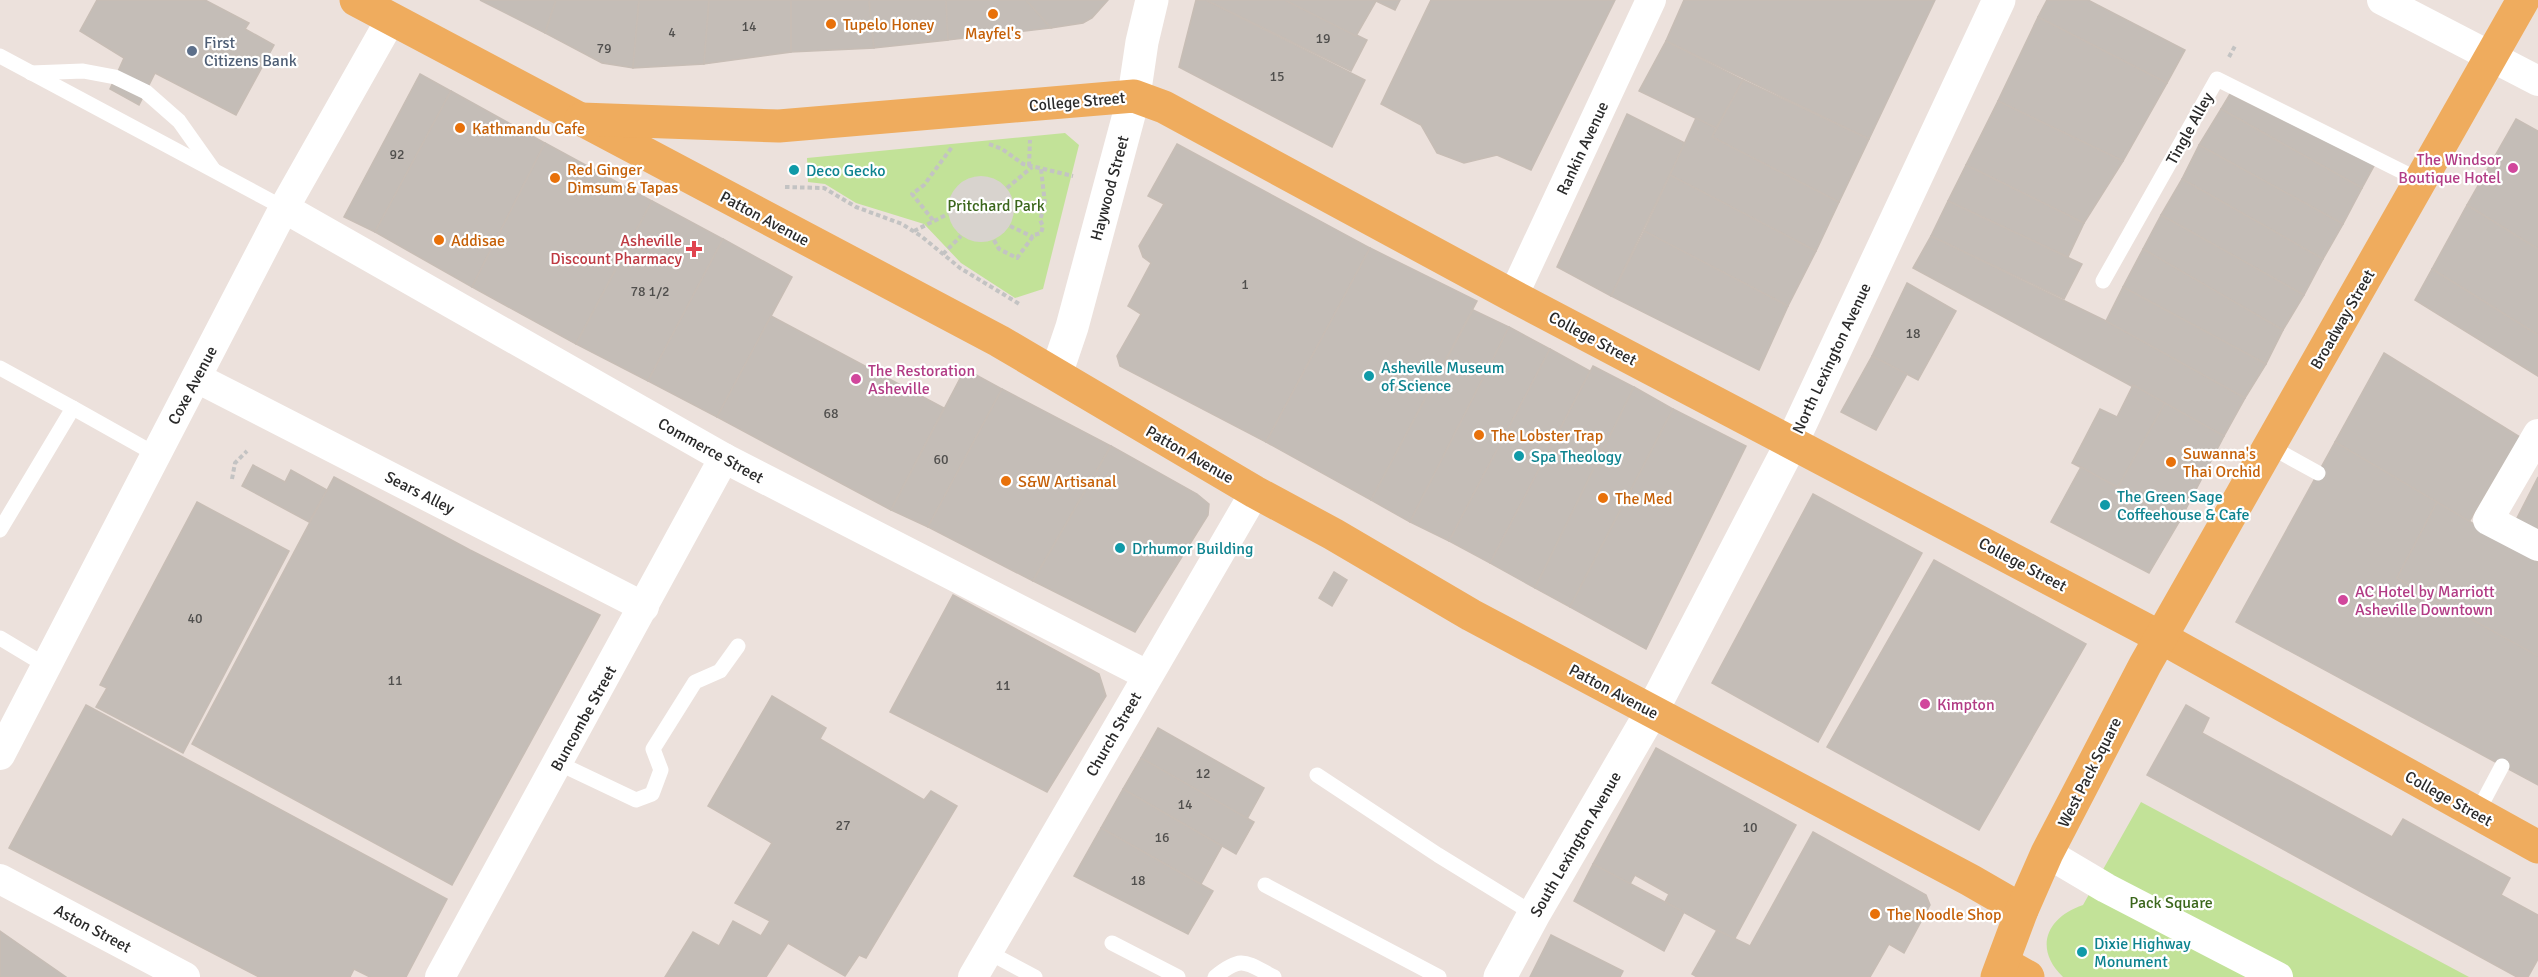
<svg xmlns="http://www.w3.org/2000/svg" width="2538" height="977" font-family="Signika,sans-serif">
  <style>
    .green { fill: #c2e298 }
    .plaza { fill: #d8d3ce }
    .building { fill: #c4bdb7; stroke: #c7bdb5; stroke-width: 1.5 }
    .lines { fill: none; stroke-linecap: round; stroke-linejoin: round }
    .path { stroke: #c3c3c3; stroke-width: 4; stroke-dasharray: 4.5 3; stroke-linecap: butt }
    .service { stroke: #fff; stroke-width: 15 }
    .minor { stroke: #fff; stroke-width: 30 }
    .tertiary { stroke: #fff; stroke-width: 33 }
    .secondary { stroke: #fff; stroke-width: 33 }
    .primary { stroke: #efac5e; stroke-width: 33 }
    .food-dot { fill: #e8710a; stroke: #fff; stroke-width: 2 }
    .service-dot { fill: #5c6f8a; stroke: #fff; stroke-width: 2 }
    .hotel-dot { fill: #d1479c; stroke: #fff; stroke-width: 2 }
    .culture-dot { fill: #0f9aa8; stroke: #fff; stroke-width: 2 }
    .health-dot { fill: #e0444e; stroke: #fff; stroke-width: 2 }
    .labels { text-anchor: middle; stroke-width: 4.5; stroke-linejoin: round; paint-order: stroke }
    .number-label { font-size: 14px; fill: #504f4d }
    .food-label { font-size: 16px; fill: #c56008; stroke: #fff; text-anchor: start }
    .service-label { font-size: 16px; fill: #4e5e75; stroke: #fff; text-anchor: start }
    .street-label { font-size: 16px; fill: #2a2a2a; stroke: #fff }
    .hotel-label { font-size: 16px; fill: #b23c85; stroke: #fff; text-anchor: start }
    .culture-label { font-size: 16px; fill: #0d838f; stroke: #fff; text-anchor: start }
    .park-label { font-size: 16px; fill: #3b661b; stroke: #fff }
    .health-label { font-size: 16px; fill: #be3a42; stroke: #fff; text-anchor: end }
  </style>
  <rect width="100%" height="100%" fill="#ece1dc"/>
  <g class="green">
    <path d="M1065,133L1079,145L1043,289L1015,298L961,263L924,224L856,203L825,184L808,182L807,158Z"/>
    <path d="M2141,802L2439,961L2469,977H2063C2033,948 2047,917 2083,905Z"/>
  </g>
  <circle class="plaza" cx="981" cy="209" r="33"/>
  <g class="building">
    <path d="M97,0H205L249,23L245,29L274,45L236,115L155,73L139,105L110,89L124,58L80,31Z"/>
    <path d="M480,0H556L545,33Z"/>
    <path d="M556,0H639L633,68L602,63L545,33Z"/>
    <path d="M639,0H709L704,64L633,68Z"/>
    <path d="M709,0H791V52L704,64Z"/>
    <path d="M791,0H869L874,48L791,52Z"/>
    <path d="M869,0H946L948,40L874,48Z"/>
    <path d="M946,0H1026L1051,28L948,40Z"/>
    <path d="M1026,0H1108L1092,18L1083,23L1051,28Z"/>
    <path d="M1196,0H1206L1365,80L1332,147L1179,67Z"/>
    <path d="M1206,0H1285L1367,40L1351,71Z"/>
    <path d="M1285,0H1374L1376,1L1356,36Z"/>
    <path d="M1374,0H1400L1395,10Z"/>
    <path d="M1431,0H1615L1531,170L1497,155L1464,163L1437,153L1421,125L1381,104Z"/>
    <path d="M1684,0H1935L1869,139L1666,41Z"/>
    <path d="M2047,0H2088L2185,50L2167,83L2038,17Z"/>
    <path d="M2038,17L2167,83L2123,161L1998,101Z"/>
    <path d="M1666,41L1743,80L1716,128L1639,91Z"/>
    <path d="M420,74L451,91L375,232L344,217Z"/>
    <path d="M1743,80L1869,139L1839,202L1712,137Z"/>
    <path d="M451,91L545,143L472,287L375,232Z"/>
    <path d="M2230,94L2375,164L2362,188L2221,109Z"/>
    <path d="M1998,101L2123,161L2084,223L1966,165Z"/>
    <path d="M2221,109L2362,188L2343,224L2199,145Z"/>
    <path d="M1627,114L1685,143L1611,296L1557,267Z"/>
    <path d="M1696,118L1716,128L1712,137L1839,202L1816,251L1670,175Z"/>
    <path d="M2516,119L2538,131V249L2467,205Z"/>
    <path d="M545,143L652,201L576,344L472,287Z"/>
    <path d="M1177,144L1370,248L1266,442L1120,366L1117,356L1141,314L1128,306L1151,263L1143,257L1139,246L1164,204L1148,196Z"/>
    <path d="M2199,145L2343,224L2323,259L2182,179Z"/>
    <path d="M1966,165L2084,223L2068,257L1948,201Z"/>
    <path d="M1670,175L1816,251L1788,306L1644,231Z"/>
    <path d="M2182,179L2323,259L2304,295L2161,215Z"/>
    <path d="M652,201L723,239L648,381L576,344Z"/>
    <path d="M1948,201L2082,264L2064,299L1931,236Z"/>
    <path d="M2467,205L2538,249V335L2432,269Z"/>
    <path d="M2161,215L2304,295L2283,330L2143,249Z"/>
    <path d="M1644,231L1788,306L1759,370L1611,296Z"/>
    <path d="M1931,236L2106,321L2245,398L2224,436L1913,268Z"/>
    <path d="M723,239L792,277L717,417L648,381Z"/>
    <path d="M1370,248L1477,301L1371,500L1266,442Z"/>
    <path d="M2143,249L2283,330L2266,364L2123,287Z"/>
    <path d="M2432,269L2538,335V376L2415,300Z"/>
    <path d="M1907,283L1956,311L1918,380L1872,356Z"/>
    <path d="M2123,287L2266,364L2245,398L2106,321Z"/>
    <path d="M1473,310L1509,327L1410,522L1371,500Z"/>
    <path d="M771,316L944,408L891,510L717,417Z"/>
    <path d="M1509,327L1550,349L1449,541L1410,522Z"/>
    <path d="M1550,349L1590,371L1490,563L1449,541Z"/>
    <path d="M2384,353L2520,437L2469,522L2335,442Z"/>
    <path d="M1872,356L1907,374L1876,430L1841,412Z"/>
    <path d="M1593,366L1634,387L1535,588L1490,563Z"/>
    <path d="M965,369L1002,389L928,527L891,510Z"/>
    <path d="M2133,385L2165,403L2118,487L2072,463L2100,409L2117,417Z"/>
    <path d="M1634,387L1673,409L1570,607L1535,588Z"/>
    <path d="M1002,389L1111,446L1033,581L928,527Z"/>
    <path d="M2165,403L2224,436L2179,522L2118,487Z"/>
    <path d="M1673,409L1746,446L1646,649L1570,607Z"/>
    <path d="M2335,442L2437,502L2397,578L2538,656V785L2236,622Z"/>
    <path d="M1111,446L1197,494L1209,504L1208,515L1135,632L1033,581Z"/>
    <path d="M253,465L285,482L291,470L327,490L309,522L242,486Z"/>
    <path d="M2081,467L2179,522L2149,573L2051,522Z"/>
    <path d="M334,477L470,550L600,615L452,885L192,744Z"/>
    <path d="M2538,477V532L2516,520Z"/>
    <path d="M1813,494L1922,553L1818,742L1712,683Z"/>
    <path d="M197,502L289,551L183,753L96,707L107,688L100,685Z"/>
    <path d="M2437,502L2538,562V656L2397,578Z"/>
    <path d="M1934,560L2086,644L1979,830L1827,747Z"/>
    <path d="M1334,572L1347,580L1332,606L1319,598Z"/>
    <path d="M953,595L1099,674L1106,696L1047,792L890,712Z"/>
    <path d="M772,696L826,728L820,739L924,800L931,791L957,806L866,958L859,955L845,976L788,943L766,977H665L693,932L719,946L733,921L761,936L770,921L735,903L772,843L708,806Z"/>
    <path d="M86,705L447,899L406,977H370L354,969L350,977H259L9,848Z"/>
    <path d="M2186,705L2209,718L2202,733L2392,837L2403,819L2510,878L2501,895L2538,915V959L2528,977H2517L2147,775Z"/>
    <path d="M1158,728L1264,788L1247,819L1141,758Z"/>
    <path d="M1656,748L1796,825L1734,940L1665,902L1669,894L1635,875L1630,884L1593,864Z"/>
    <path d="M1141,758L1254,822L1236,854L1123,789Z"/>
    <path d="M1123,789L1222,846L1201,884L1101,828Z"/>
    <path d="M1101,828L1213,891L1188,934L1074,876Z"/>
    <path d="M1813,832L1926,895L1930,905L1904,953L1889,944L1870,977H1697L1692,974L1717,930L1750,946Z"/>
    <path d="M1593,864L1684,912L1664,951L1574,901Z"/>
    <path d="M0,931L66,977H0Z"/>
    <path d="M1551,935L1623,971L1620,977H1530Z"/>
  </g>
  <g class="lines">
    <g class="path">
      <path d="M2229,57L2235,46"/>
      <path d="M989,144L1002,149L1023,164L1073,176"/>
      <path d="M1029,166L1030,140"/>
      <path d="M785,187L824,188L856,207L902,224L921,236L960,268L1021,305"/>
      <path d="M1007,188L1032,167"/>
      <path d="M933,220L912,194L924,185L952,147"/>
      <path d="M1010,226L1033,237"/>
      <path d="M914,231L948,214"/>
      <path d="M994,240L999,249L1017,258L1034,235L1041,233L1043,226L1040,220L1045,204L1041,169"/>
      <path d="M943,254L961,236"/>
      <path d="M232,479L235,463L247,451"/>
    </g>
    <g class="service">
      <path d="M0,56L284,208"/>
      <path d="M31,73L83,71L115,77L146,92L179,121L213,169"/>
      <path d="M2103,281L2217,79L2421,181"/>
      <path d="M0,368L73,408L0,530"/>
      <path d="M73,408L155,454"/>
      <path d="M2269,446L2318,473"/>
      <path d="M0,638L45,665"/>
      <path d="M558,763L636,800L652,794L661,770L653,749L695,682L720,671L738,646"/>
      <path d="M1317,775L1438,855L1534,914"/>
      <path d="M2477,813L2502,766"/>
      <path d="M1265,885L1439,977"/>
      <path d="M1112,943L1178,977"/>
      <path d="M988,952L1035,977"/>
      <path d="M1215,977C1242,955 1245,962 1274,977"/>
    </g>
    <g class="minor">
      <path d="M2382,0L2538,81"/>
      <path d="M284,208L724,458L1147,675"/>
      <path d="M1513,296L1651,0"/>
      <path d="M197,378L644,607"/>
      <path d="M2538,434L2488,520L2538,546"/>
      <path d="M0,755L284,208L391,19"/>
      <path d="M2047,853L2106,888L2278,977"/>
      <path d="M0,879L185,977"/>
      <path d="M440,977L724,458"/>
      <path d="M973,977L1255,492"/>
    </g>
    <path class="tertiary" d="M1056,374L1072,327L1134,96L1142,42L1152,0"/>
    <path class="secondary" d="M1500,977L1534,914L1652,711L1792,442L1999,0"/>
    <g class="primary">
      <path d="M356,0L999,341L1255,492L1333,534L1471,615L1970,880L2022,910"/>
      <path d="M581,119L779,126L1134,96L1164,107L1513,296L2160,637L2538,847"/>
      <path d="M2003,963L2028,977"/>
      <path d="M1997,977L2022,910L2047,853L2145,665L2523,0"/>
    </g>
  </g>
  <g class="food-dot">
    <circle cx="993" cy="14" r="6"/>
    <circle cx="831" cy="24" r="6"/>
    <circle cx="460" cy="128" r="6"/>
    <circle cx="555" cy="178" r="6"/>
    <circle cx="439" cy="240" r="6"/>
    <circle cx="1479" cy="435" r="6"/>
    <circle cx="2171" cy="462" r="6"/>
    <circle cx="1006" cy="481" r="6"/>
    <circle cx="1603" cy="498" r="6"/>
    <circle cx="1875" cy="914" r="6"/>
  </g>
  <circle class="service-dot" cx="192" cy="51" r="6"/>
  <g class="hotel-dot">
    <circle cx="2513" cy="168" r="6"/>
    <circle cx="856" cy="379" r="6"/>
    <circle cx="2343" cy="600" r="6"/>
    <circle cx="1925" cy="704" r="6"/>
  </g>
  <g class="culture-dot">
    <circle cx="794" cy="170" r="6"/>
    <circle cx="1369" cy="376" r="6"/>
    <circle cx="1519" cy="456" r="6"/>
    <circle cx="2105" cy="505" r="6"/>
    <circle cx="1120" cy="548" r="6"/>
    <circle cx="2082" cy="952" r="6"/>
  </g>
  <path class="health-dot" d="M691 240h6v6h6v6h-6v6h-6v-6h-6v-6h6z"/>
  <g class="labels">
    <g class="number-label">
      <text x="749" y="31">14</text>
      <text x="672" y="37">4</text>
      <text x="1323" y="43">19</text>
      <text x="604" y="53">79</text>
      <text x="1277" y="81">15</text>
      <text x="397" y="159">92</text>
      <text x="1245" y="289">1</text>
      <text x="650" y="296">78 1/2</text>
      <text x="1913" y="338">18</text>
      <text x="831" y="418">68</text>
      <text x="941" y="464">60</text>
      <text x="195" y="623">40</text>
      <text x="395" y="685">11</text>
      <text x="1003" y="690">11</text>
      <text x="1203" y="778">12</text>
      <text x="1185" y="809">14</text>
      <text x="843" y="830">27</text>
      <text x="1750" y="832">10</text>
      <text x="1162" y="842">16</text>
      <text x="1138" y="885">18</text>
    </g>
    <g class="food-label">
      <text x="843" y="30">Tupelo Honey</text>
      <text x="993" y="39" text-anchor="middle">Mayfel's</text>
      <text x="472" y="134">Kathmandu Cafe</text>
      <text x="567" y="175">Red Ginger<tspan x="567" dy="18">Dimsum &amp; Tapas</tspan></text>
      <text x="451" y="246">Addisae</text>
      <text x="1491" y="441">The Lobster Trap</text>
      <text x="2183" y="459">Suwanna's<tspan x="2183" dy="18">Thai Orchid</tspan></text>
      <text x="1018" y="487">S&amp;W Artisanal</text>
      <text x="1615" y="504">The Med</text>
      <text x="1887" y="920">The Noodle Shop</text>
    </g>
    <g class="service-label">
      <text x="204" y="48">First<tspan x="204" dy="18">Citizens Bank</tspan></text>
    </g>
    <g class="street-label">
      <text transform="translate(1077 101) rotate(-5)" y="6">College Street</text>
      <text transform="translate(2189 128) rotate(-61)" y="6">Tingle Alley</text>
      <text transform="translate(1582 148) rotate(-65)" y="6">Rankin Avenue</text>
      <text transform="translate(1109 188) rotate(-75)" y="6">Haywood Street</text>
      <text transform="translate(765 218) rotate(28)" y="6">Patton Avenue</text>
      <text transform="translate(2342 319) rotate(-60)" y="6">Broadway Street</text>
      <text transform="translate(1593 338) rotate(28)" y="6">College Street</text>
      <text transform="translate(1831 358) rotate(-65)" y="6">North Lexington Avenue</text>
      <text transform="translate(192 385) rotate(-62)" y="6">Coxe Avenue</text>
      <text transform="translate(711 450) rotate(29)" y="6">Commerce Street</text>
      <text transform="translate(1190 454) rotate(30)" y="6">Patton Avenue</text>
      <text transform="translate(420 492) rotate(27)" y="6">Sears Alley</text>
      <text transform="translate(2023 564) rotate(28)" y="6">College Street</text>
      <text transform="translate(1614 691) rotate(28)" y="6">Patton Avenue</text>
      <text transform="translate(583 718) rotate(-61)" y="6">Buncombe Street</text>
      <text transform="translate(1113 734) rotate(-60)" y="6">Church Street</text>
      <text transform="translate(2089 772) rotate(-63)" y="6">West Pack Square</text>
      <text transform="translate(2449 798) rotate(29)" y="6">College Street</text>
      <text transform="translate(1575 844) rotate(-60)" y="6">South Lexington Avenue</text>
      <text transform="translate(93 928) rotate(28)" y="6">Aston Street</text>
    </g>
    <g class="hotel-label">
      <text x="2501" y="165" text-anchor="end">The Windsor<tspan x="2501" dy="18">Boutique Hotel</tspan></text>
      <text x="868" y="376">The Restoration<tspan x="868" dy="18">Asheville</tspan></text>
      <text x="2355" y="597">AC Hotel by Marriott<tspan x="2355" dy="18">Asheville Downtown</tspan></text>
      <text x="1937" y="710">Kimpton</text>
    </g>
    <g class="culture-label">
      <text x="806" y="176">Deco Gecko</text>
      <text x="1381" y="373">Asheville Museum<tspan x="1381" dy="18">of Science</tspan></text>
      <text x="1531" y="462">Spa Theology</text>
      <text x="2117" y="502">The Green Sage<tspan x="2117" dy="18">Coffeehouse &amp; Cafe</tspan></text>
      <text x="1132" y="554">Drhumor Building</text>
      <text x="2094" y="949">Dixie Highway<tspan x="2094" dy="18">Monument</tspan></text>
    </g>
    <g class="park-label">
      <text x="996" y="211">Pritchard Park</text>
      <text x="2171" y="908">Pack Square</text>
    </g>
    <g class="health-label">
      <text x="682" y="246">Asheville<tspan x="682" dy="18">Discount Pharmacy</tspan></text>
    </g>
  </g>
</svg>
